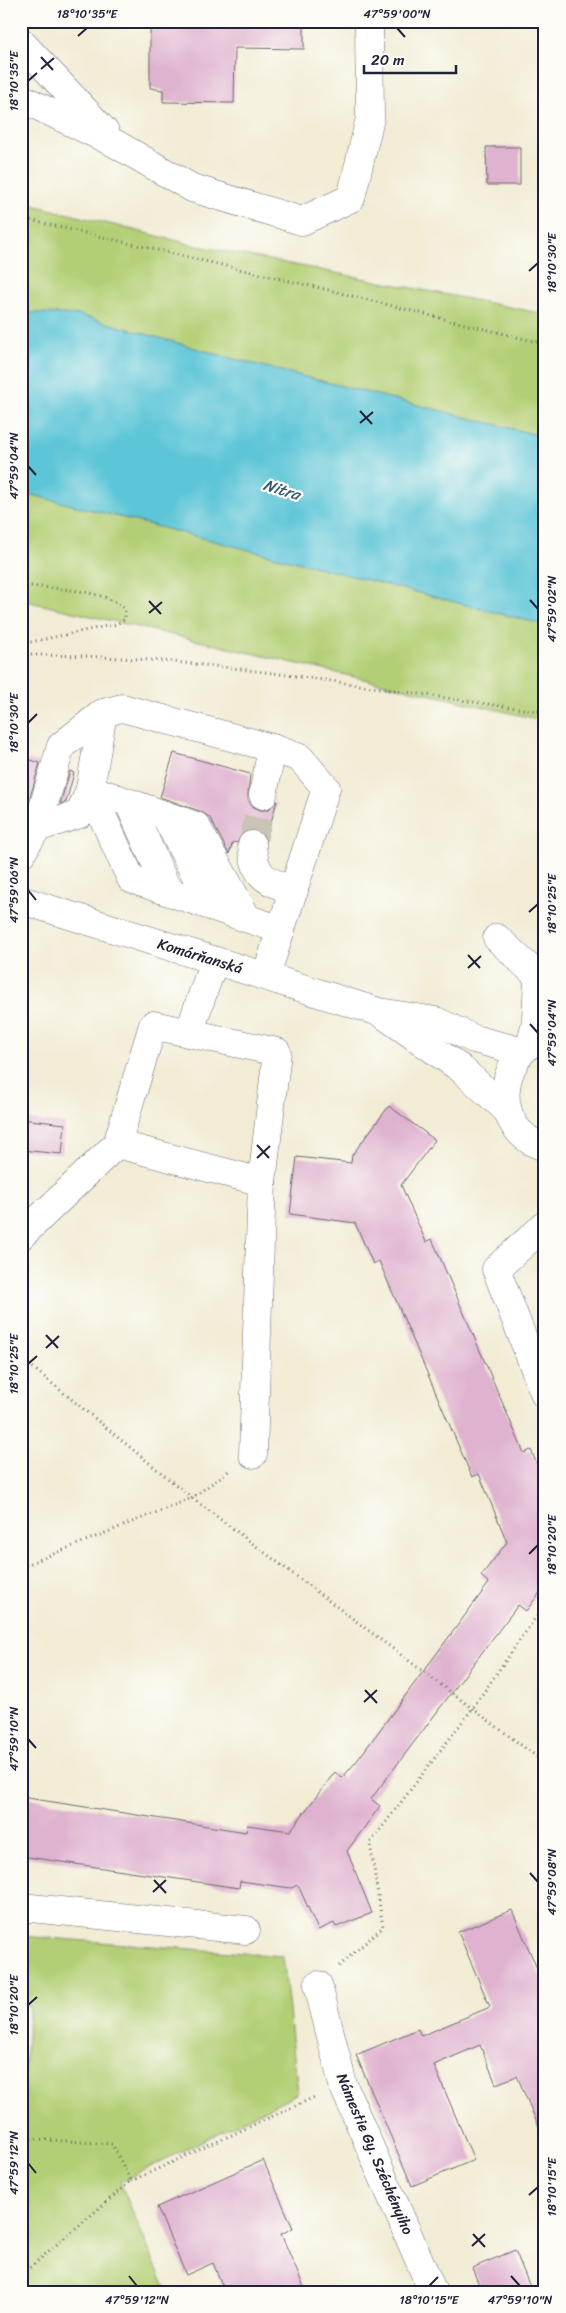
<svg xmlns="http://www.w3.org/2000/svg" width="566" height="2313" font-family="Sriracha,sans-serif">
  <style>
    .green { fill: #b3cf75; stroke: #6a7858 }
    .water { fill: #5bc5d7; stroke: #3e7489 }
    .building { fill: #dfb2cf }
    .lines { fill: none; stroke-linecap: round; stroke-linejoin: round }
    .minor-tunnel { stroke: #c8c4b6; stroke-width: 28; stroke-dasharray: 28 14; stroke-linecap: butt }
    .minor-casing { stroke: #6b6971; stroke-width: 29 }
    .path { stroke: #6b6971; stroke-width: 3; stroke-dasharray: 1 4; stroke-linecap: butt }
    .minor { stroke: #fff; stroke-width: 28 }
    .ticks { fill: none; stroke: #22223b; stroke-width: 2 }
    .labels { text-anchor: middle; stroke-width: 4.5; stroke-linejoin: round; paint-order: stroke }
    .street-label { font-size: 15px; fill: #22223b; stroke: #fdfcf7 }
    .water-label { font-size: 16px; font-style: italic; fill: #365b72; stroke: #fdfcf7 }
    .neatline { fill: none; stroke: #22223b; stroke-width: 2 }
    .ticks-label { font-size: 12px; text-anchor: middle; fill: #22223b }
  </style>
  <rect width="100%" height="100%" fill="#fdfcf7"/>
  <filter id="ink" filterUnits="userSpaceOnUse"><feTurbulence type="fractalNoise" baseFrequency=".02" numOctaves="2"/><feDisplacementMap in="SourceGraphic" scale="10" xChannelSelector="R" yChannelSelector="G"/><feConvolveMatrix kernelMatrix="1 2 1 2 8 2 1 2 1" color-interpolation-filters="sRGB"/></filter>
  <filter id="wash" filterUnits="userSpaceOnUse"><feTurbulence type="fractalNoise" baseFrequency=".0096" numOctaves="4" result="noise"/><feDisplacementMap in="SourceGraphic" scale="20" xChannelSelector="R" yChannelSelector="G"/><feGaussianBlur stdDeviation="1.12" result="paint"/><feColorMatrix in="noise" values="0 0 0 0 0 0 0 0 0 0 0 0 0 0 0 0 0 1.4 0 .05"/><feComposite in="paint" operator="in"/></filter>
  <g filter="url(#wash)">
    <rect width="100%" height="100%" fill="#f2ecd5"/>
    <g class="green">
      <path d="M21,202L198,246L545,314V437L230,358L79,315L21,312Z"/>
      <path d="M21,492L545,625V721L21,600Z"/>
      <path d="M21,1936L283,1956L298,2093L120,2182L167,2292H21V2099L30,2006L21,2005Z"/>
    </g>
    <path class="water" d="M21,312L79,315L230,358L545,437V625L21,492Z"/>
    <g id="blocks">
      <g class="building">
        <path d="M150,21H304V49L235,48L234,103L163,102V90L150,88Z"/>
        <path d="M486,147H520V185H487Z"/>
        <path d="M174,753L250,774L248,793V800L252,806L260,810H268L277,801L266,840L258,831L249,830L242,833L237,843L233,842L229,854L210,818L202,812L160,797Z"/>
        <path d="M28,759L40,763L27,807L21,805V784Z"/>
        <path d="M70,771L74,773L66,802L60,804Z"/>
        <path d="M389,1106L435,1140L401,1185L426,1242L432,1239L524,1453L531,1450L545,1483V1586L526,1611L518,1605L371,1799L380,1806L347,1851L372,1913L336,1927L334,1923L318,1930L298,1885L291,1888L240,1881L239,1888L21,1856V1797L246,1832L247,1825L290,1831L335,1772L342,1778L356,1762L489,1583L481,1576L507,1542L479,1474L472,1477L379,1261L373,1264L355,1223L290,1214L297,1157L351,1163L352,1155Z"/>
        <path d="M21,1119L65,1124L62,1154L21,1150Z"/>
        <path d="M512,1910L545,1987V2141L517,2076L496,2084L480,2045L434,2065L474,2160L412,2186L356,2055L418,2029L421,2036L490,2007L458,1932Z"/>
        <path d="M263,2160L293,2228L281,2234L306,2292H225L213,2263L186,2275L157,2207Z"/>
        <path d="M515,2250L532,2292H482L472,2268Z"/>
      </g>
    </g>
  </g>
  <g filter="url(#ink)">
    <use href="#blocks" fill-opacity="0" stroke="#6b6971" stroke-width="1"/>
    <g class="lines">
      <path class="minor-tunnel" d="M252,845L263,795"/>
      <defs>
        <g id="minor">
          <path d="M21,42L105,132"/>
          <path d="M21,98L116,144L192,188L302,221L351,198L370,118L369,21"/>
          <path d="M90,789L131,879L281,930"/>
          <path d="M90,789L196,826L247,918"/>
          <path d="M263,795L272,748"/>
          <path d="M129,803L168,891"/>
          <path d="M165,815L211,906"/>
          <path d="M37,828L80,814L90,789L103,713"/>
          <path d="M252,845C255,878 265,880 294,891"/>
          <path d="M21,854L37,828L61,746L103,713L122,708L272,748L300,758L326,788L266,976"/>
          <path d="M21,900L379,1012L436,1021L474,1039L520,1051"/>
          <path d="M497,938L545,983"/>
          <path d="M214,961L189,1033L153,1025L117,1144L262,1182"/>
          <path d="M384,1015L460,1068L508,1111"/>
          <path d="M189,1033L277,1052L262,1182L253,1454"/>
          <path d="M545,1035C495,1057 490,1131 545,1147"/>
          <path d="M532,1040L536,1020L538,979"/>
          <path d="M545,1225L496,1269L545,1395"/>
          <path d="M21,1236L117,1144"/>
          <path d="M21,1907L246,1930"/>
          <path d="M318,1985L343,2085L433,2292"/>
        </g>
      </defs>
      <use href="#minor" class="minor-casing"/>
      <g class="path">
        <path d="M21,218L324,289L545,344"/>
        <path d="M21,585C51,589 103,588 125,609V619L117,624L21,644"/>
        <path d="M21,655C196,654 372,689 545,712"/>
        <path d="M21,1358L192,1498L230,1470"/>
        <path d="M21,1567L192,1498L545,1763"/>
        <path d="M339,1966L383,1927L370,1843L472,1709L545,1604"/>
        <path d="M21,2138L112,2144L131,2181L21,2275"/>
        <path d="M131,2181L317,2096"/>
      </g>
      <use href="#minor" class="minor"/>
    </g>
  </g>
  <path class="ticks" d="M397,28L405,37M78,36L87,28M41,57L53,70M41,69L54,58M28,81L37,73M529,271L538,263M360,411L372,424M360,423L373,412M28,466L36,475M530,600L538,609M149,601L161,614M149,613L162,602M28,723L37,714M28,890L36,900M529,912L538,904M468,955L480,968M468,968L481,956M530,1024L538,1033M257,1145L269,1158M257,1158L270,1146M46,1335L58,1348M46,1348L59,1336M28,1364L37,1356M529,1554L538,1545M365,1690L377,1703M364,1702L377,1690M28,1739L36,1748M530,1873L538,1882M154,1880L166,1893M153,1892L166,1880M28,2005L37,1997M28,2163L36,2173M529,2195L538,2187M473,2234L485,2247M472,2246L485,2234M129,2276L137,2286M511,2276L520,2286M429,2286L438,2277"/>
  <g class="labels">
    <g class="street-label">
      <text transform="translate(200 956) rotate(17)" y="5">Komárňanská</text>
      <text transform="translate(375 2154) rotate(67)" y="5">Námestie Gy. Széchényiho</text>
    </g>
    <g class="water-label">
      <text transform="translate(282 489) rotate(17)" y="6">Nitra</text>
    </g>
  </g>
  <rect width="566" height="2313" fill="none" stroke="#fdfcf7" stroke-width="55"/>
  <path d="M364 65v8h92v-8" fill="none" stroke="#22223b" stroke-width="2.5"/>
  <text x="371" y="65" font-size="15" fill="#22223b" stroke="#fdfcf7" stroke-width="4" paint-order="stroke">20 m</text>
  <rect x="28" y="28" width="510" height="2258" class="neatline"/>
  <g class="ticks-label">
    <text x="87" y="18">18°10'35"E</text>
    <text x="397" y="18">47°59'00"N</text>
    <text transform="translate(14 81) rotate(-90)" y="4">18°10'35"E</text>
    <text transform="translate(552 263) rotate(-90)" y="4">18°10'30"E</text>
    <text transform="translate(14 466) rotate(-90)" y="4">47°59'04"N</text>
    <text transform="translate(552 609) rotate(-90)" y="4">47°59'02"N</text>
    <text transform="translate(14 723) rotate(-90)" y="4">18°10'30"E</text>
    <text transform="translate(14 890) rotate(-90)" y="4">47°59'06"N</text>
    <text transform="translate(552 904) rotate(-90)" y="4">18°10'25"E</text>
    <text transform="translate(552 1033) rotate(-90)" y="4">47°59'04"N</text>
    <text transform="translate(14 1364) rotate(-90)" y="4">18°10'25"E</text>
    <text transform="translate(552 1545) rotate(-90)" y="4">18°10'20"E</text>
    <text transform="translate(14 1739) rotate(-90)" y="4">47°59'10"N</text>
    <text transform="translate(552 1882) rotate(-90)" y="4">47°59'08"N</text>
    <text transform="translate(14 2005) rotate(-90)" y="4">18°10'20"E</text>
    <text transform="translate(14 2163) rotate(-90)" y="4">47°59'12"N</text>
    <text transform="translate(552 2187) rotate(-90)" y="4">18°10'15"E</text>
    <text x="137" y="2304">47°59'12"N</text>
    <text x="429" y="2304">18°10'15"E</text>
    <text x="520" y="2304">47°59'10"N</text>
  </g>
</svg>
